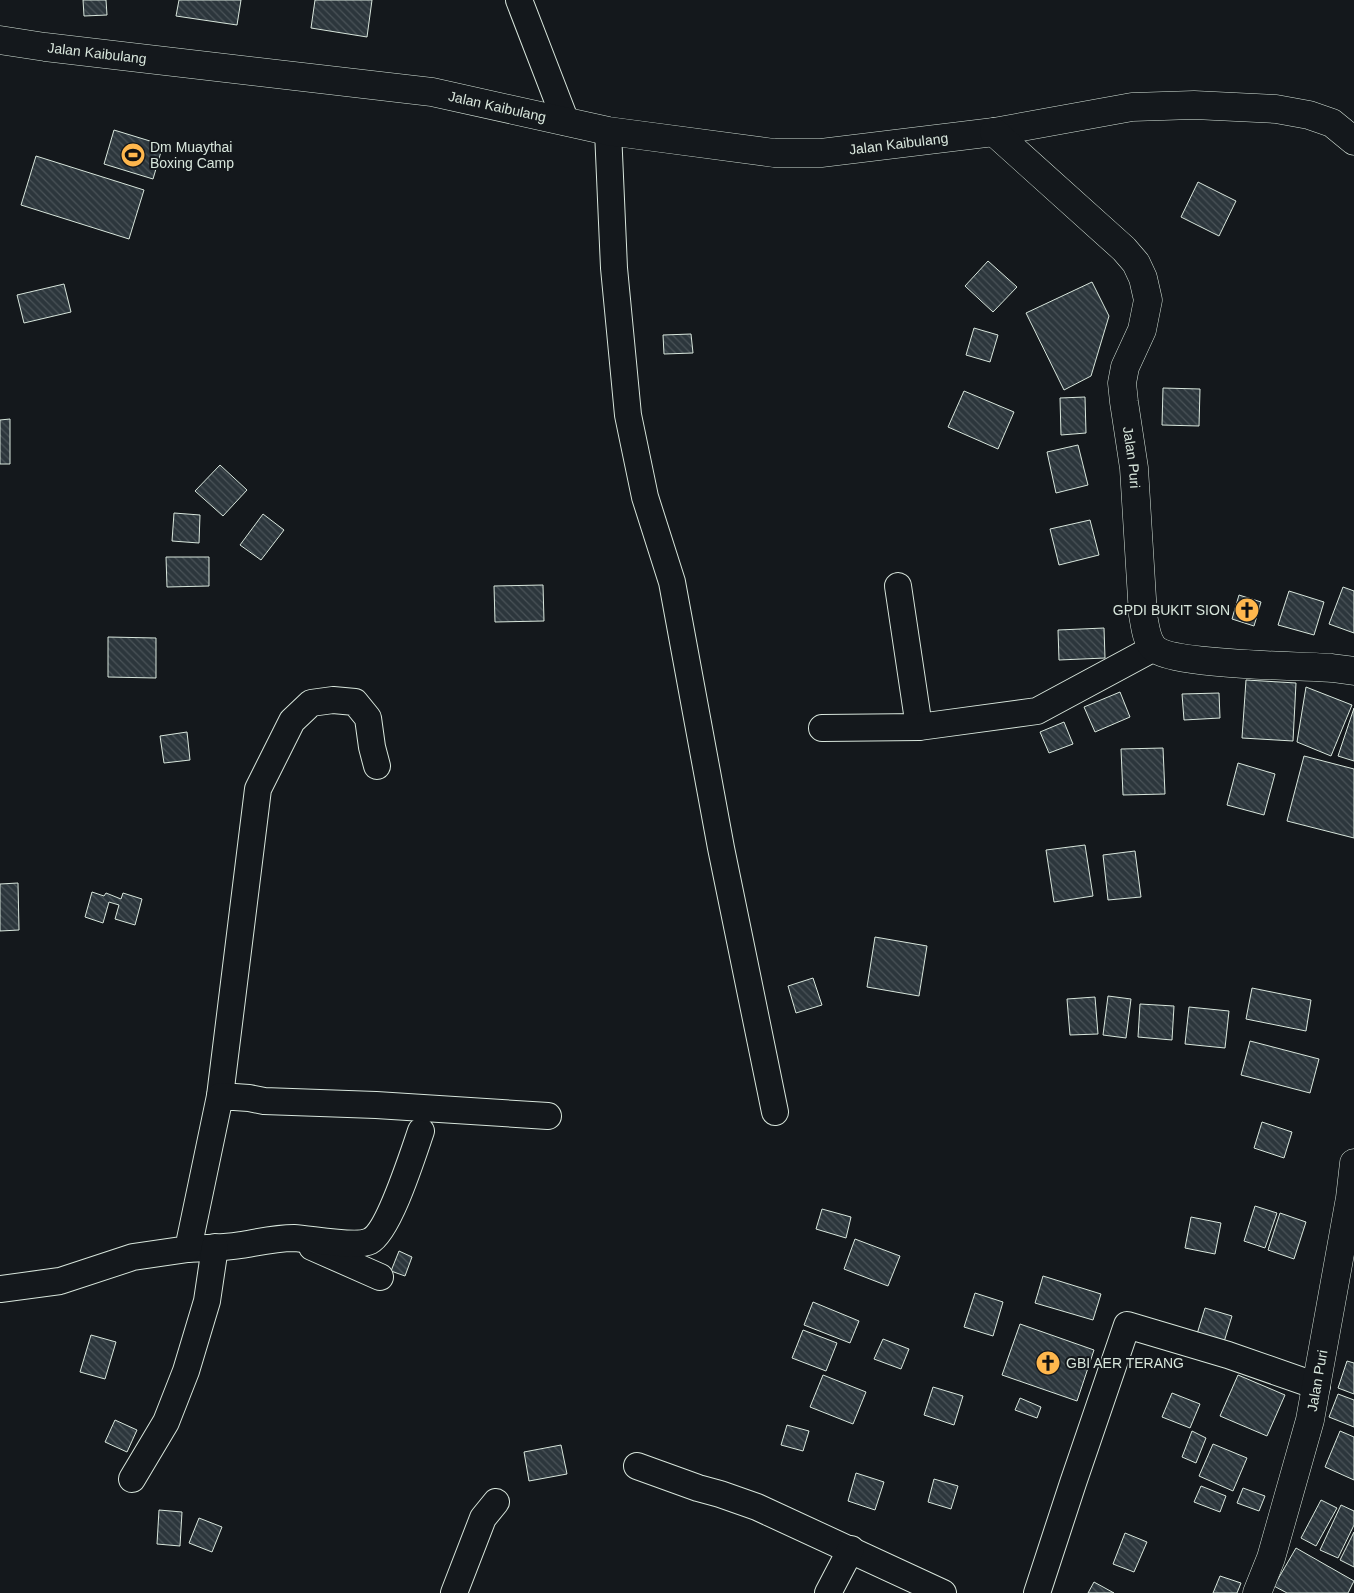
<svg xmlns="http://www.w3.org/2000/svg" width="1354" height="1593" font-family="Arial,sans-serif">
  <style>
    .building { fill: url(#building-back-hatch); stroke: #d8e6dc }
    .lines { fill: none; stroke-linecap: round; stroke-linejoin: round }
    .street-casing { stroke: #d8e6dc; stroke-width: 28 }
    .secondary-casing { stroke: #d8e6dc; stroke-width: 29 }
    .street { stroke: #14181c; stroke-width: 26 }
    .secondary { stroke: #14181c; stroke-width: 28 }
    .labels { text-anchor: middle; stroke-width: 4; stroke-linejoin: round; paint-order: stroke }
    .street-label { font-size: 14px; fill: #d8e6dc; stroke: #14181c }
    .poi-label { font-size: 14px; fill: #d8e6dc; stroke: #14181c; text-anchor: start }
  </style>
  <defs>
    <pattern id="building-back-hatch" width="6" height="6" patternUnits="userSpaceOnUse" patternTransform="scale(1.25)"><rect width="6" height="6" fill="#2c363c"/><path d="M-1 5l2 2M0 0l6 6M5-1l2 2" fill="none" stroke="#4a5358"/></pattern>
  </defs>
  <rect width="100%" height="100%" fill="#14181c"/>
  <g class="building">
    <path d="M83,0H106L107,15L84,16Z"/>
    <path d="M179,0H241L237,25L176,16Z"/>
    <path d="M315,0H372L367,37L311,28Z"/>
    <path d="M114,130L163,145L153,179L104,164Z"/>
    <path d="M36,156L144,190L129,239L21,205Z"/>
    <path d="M1198,182L1236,201L1219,236L1181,217Z"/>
    <path d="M988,261L1017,287L993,312L965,286Z"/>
    <path d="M1092,282L1109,316L1091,376L1064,390L1026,313Z"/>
    <path d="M64,284L71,312L24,323L17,295Z"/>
    <path d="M974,328L998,335L990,362L966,355Z"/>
    <path d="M691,334L693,353L664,354L663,335Z"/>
    <path d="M1163,388L1200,389L1199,426L1162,425Z"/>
    <path d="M964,391L1014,412L998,449L948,427Z"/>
    <path d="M1085,397L1086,433L1061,435L1060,398Z"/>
    <path d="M10,419V464H0V420Z"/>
    <path d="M1078,445L1088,485L1056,493L1047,452Z"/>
    <path d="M220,465L247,490L223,516L195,491Z"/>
    <path d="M174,513L200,515L199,543L172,541Z"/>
    <path d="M263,514L284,530L261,560L240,545Z"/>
    <path d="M1090,520L1099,555L1059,565L1050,529Z"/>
    <path d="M166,557H209V586L167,587Z"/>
    <path d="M543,585L544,621L495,622L494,586Z"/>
    <path d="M1343,587L1354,591V633L1329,624Z"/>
    <path d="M1289,591L1324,602L1314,635L1278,625Z"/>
    <path d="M1239,595L1261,602L1254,626L1232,619Z"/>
    <path d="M1104,628L1105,658L1059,660L1058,630Z"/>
    <path d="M108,637L156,638V678L108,677Z"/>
    <path d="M1246,680L1296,683L1293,741L1242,738Z"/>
    <path d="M1306,687L1352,705L1331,756L1297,742Z"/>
    <path d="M1120,692L1130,717L1095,732L1084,707Z"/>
    <path d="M1219,693L1220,718L1184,720L1182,694Z"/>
    <path d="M1354,708V761L1338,756Z"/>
    <path d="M1064,722L1073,744L1049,753L1040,732Z"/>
    <path d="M187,732L190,760L164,763L160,736Z"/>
    <path d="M1163,748L1165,794L1123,795L1121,749Z"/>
    <path d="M1304,756L1354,769V838L1287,821Z"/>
    <path d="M1238,763L1275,774L1264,815L1227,805Z"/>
    <path d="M1085,845L1093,896L1054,902L1046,850Z"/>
    <path d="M1135,851L1141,897L1108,900L1103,855Z"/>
    <path d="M18,883L19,930L0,931V884Z"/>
    <path d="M92,892L104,896L106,893L121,899L123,893L142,899L135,925L115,919L119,905L109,902L103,923L85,917Z"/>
    <path d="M875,937L927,946L919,996L867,987Z"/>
    <path d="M813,978L822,1005L796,1013L788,986Z"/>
    <path d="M1252,988L1311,1000L1306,1031L1246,1019Z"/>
    <path d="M1108,996L1131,999L1126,1038L1103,1035Z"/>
    <path d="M1095,997L1098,1034L1070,1035L1067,999Z"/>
    <path d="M1140,1004L1174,1006L1172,1040L1138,1037Z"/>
    <path d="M1189,1007L1229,1011L1225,1048L1185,1044Z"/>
    <path d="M1250,1041L1319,1059L1310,1093L1241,1075Z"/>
    <path d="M1262,1122L1292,1132L1284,1158L1254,1148Z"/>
    <path d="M1255,1206L1277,1213L1265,1248L1244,1241Z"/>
    <path d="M822,1209L851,1217L846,1238L816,1229Z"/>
    <path d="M1280,1213L1306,1222L1294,1259L1268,1250Z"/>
    <path d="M1191,1217L1221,1223L1215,1254L1185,1248Z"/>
    <path d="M855,1239L900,1256L888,1286L844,1269Z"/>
    <path d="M399,1251L412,1257L405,1276L391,1271Z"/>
    <path d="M1043,1276L1101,1294L1093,1320L1035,1303Z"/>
    <path d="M975,1293L1003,1302L993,1336L964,1327Z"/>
    <path d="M813,1302L859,1321L850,1343L804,1325Z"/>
    <path d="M1205,1308L1232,1316L1224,1342L1197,1334Z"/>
    <path d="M1020,1324L1094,1350L1077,1401L1002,1375Z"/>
    <path d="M803,1330L837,1343L826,1371L792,1358Z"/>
    <path d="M91,1335L116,1342L105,1379L80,1372Z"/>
    <path d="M883,1339L909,1349L901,1369L874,1359Z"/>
    <path d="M1347,1361L1354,1363V1394L1338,1388Z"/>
    <path d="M823,1375L866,1392L853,1424L810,1407Z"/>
    <path d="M1238,1375L1285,1395L1267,1436L1220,1416Z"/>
    <path d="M933,1387L963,1396L954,1425L924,1415Z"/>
    <path d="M1172,1393L1200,1404L1190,1428L1162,1417Z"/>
    <path d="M1338,1394L1354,1400V1427L1329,1417Z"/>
    <path d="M1020,1398L1041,1407L1037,1418L1015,1410Z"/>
    <path d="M115,1420L137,1430L127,1452L105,1442Z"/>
    <path d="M787,1425L809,1431L803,1451L781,1445Z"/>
    <path d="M1192,1431L1206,1438L1196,1463L1182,1457Z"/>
    <path d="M1340,1431L1354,1437V1480L1325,1467Z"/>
    <path d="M1213,1444L1247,1458L1233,1491L1199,1476Z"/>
    <path d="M561,1445L567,1474L529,1481L524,1452Z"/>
    <path d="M856,1473L884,1482L875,1510L848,1501Z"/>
    <path d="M934,1479L958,1486L951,1509L928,1502Z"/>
    <path d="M1201,1486L1226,1496L1220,1512L1194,1502Z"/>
    <path d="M1243,1488L1265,1496L1259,1511L1237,1503Z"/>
    <path d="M1321,1500L1337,1508L1316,1546L1301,1538Z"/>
    <path d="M1341,1505L1354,1511V1525L1338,1558L1320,1550Z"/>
    <path d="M159,1510L182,1512L180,1546L157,1544Z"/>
    <path d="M199,1518L222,1527L212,1552L189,1543Z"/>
    <path d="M1354,1532V1567L1340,1560Z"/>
    <path d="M1125,1533L1147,1542L1134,1572L1113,1564Z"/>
    <path d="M1296,1548L1354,1581L1348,1593H1287L1274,1586Z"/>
    <path d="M1220,1576L1241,1583L1237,1593H1213Z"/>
    <path d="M1094,1582L1114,1593H1088Z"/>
  </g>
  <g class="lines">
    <defs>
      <g id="street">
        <path d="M519,0L566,122"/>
        <path d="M608,131L614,268L628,415L645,497L672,582L721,848L775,1112"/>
        <path d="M898,586L919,727"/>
        <path d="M822,728L919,727L1037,711L1154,648"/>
        <path d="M220,1096L258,789L292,721L311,703L333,700L355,702L368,718L372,747L377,766"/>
        <path d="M312,1247L380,1277"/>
        <path d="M188,1249C205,1248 224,1248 241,1245C259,1242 276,1238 294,1238C312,1239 356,1248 370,1241C389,1231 413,1154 421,1131"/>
        <path d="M0,1289L60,1281L133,1257L188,1249L220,1096L249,1098L264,1101L376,1105L548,1116"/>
        <path d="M637,1466L698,1488L720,1494L757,1507L943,1593"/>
        <path d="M132,1479L166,1422L186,1371L207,1301L215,1247"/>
        <path d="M454,1593L483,1518L496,1502"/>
        <path d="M828,1593L851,1549"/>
        <path d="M1037,1593L1073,1483L1127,1325L1228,1355L1317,1386"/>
      </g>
      <g id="secondary">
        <path id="s1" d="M0,40L45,47L432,92L608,131L774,153H821L994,132L1132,107L1194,105L1276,109L1309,115L1332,123L1354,141"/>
        <path id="s2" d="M994,132L1124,249L1136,263L1143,278L1148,300L1142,330L1125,367L1122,383L1124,402L1134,468L1143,615C1145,625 1146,639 1153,647C1168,665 1303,666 1332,668L1354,671"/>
        <path id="s3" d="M1257,1593L1271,1558L1310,1420L1350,1198L1354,1163"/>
      </g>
    </defs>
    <use href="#street" class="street-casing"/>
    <use href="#secondary" class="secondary-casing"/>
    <use href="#street" class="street"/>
    <use href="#secondary" class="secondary"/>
  </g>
  <defs>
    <symbol id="stadium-disc" viewBox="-11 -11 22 22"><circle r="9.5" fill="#ffb74d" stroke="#14181c"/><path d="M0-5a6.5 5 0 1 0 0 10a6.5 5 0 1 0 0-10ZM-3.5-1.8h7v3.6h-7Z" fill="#111"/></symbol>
    <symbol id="church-disc" viewBox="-11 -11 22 22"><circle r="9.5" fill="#ffb74d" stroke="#14181c"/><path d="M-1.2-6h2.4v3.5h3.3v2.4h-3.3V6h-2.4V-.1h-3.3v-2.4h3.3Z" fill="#111"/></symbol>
  </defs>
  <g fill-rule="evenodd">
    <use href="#stadium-disc" x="119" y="141" width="28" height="28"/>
    <use href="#church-disc" x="1233" y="596" width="28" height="28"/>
    <use href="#church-disc" x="1034" y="1349" width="28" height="28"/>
  </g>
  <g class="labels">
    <g class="street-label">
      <text dy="5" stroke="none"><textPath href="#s1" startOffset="98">Jalan Kaibulang</textPath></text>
      <text dy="5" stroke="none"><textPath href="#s1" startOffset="502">Jalan Kaibulang</textPath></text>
      <text dy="5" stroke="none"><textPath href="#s1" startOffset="908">Jalan Kaibulang</textPath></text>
      <text dy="5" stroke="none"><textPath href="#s2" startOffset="395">Jalan Puri</textPath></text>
      <text dy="5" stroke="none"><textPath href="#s3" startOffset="221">Jalan Puri</textPath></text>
    </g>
    <g class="poi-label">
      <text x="150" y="152">Dm Muaythai<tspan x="150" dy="16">Boxing Camp</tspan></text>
      <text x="1230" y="615" text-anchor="end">GPDI BUKIT SION</text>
      <text x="1066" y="1368">GBI AER TERANG</text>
    </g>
  </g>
</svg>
